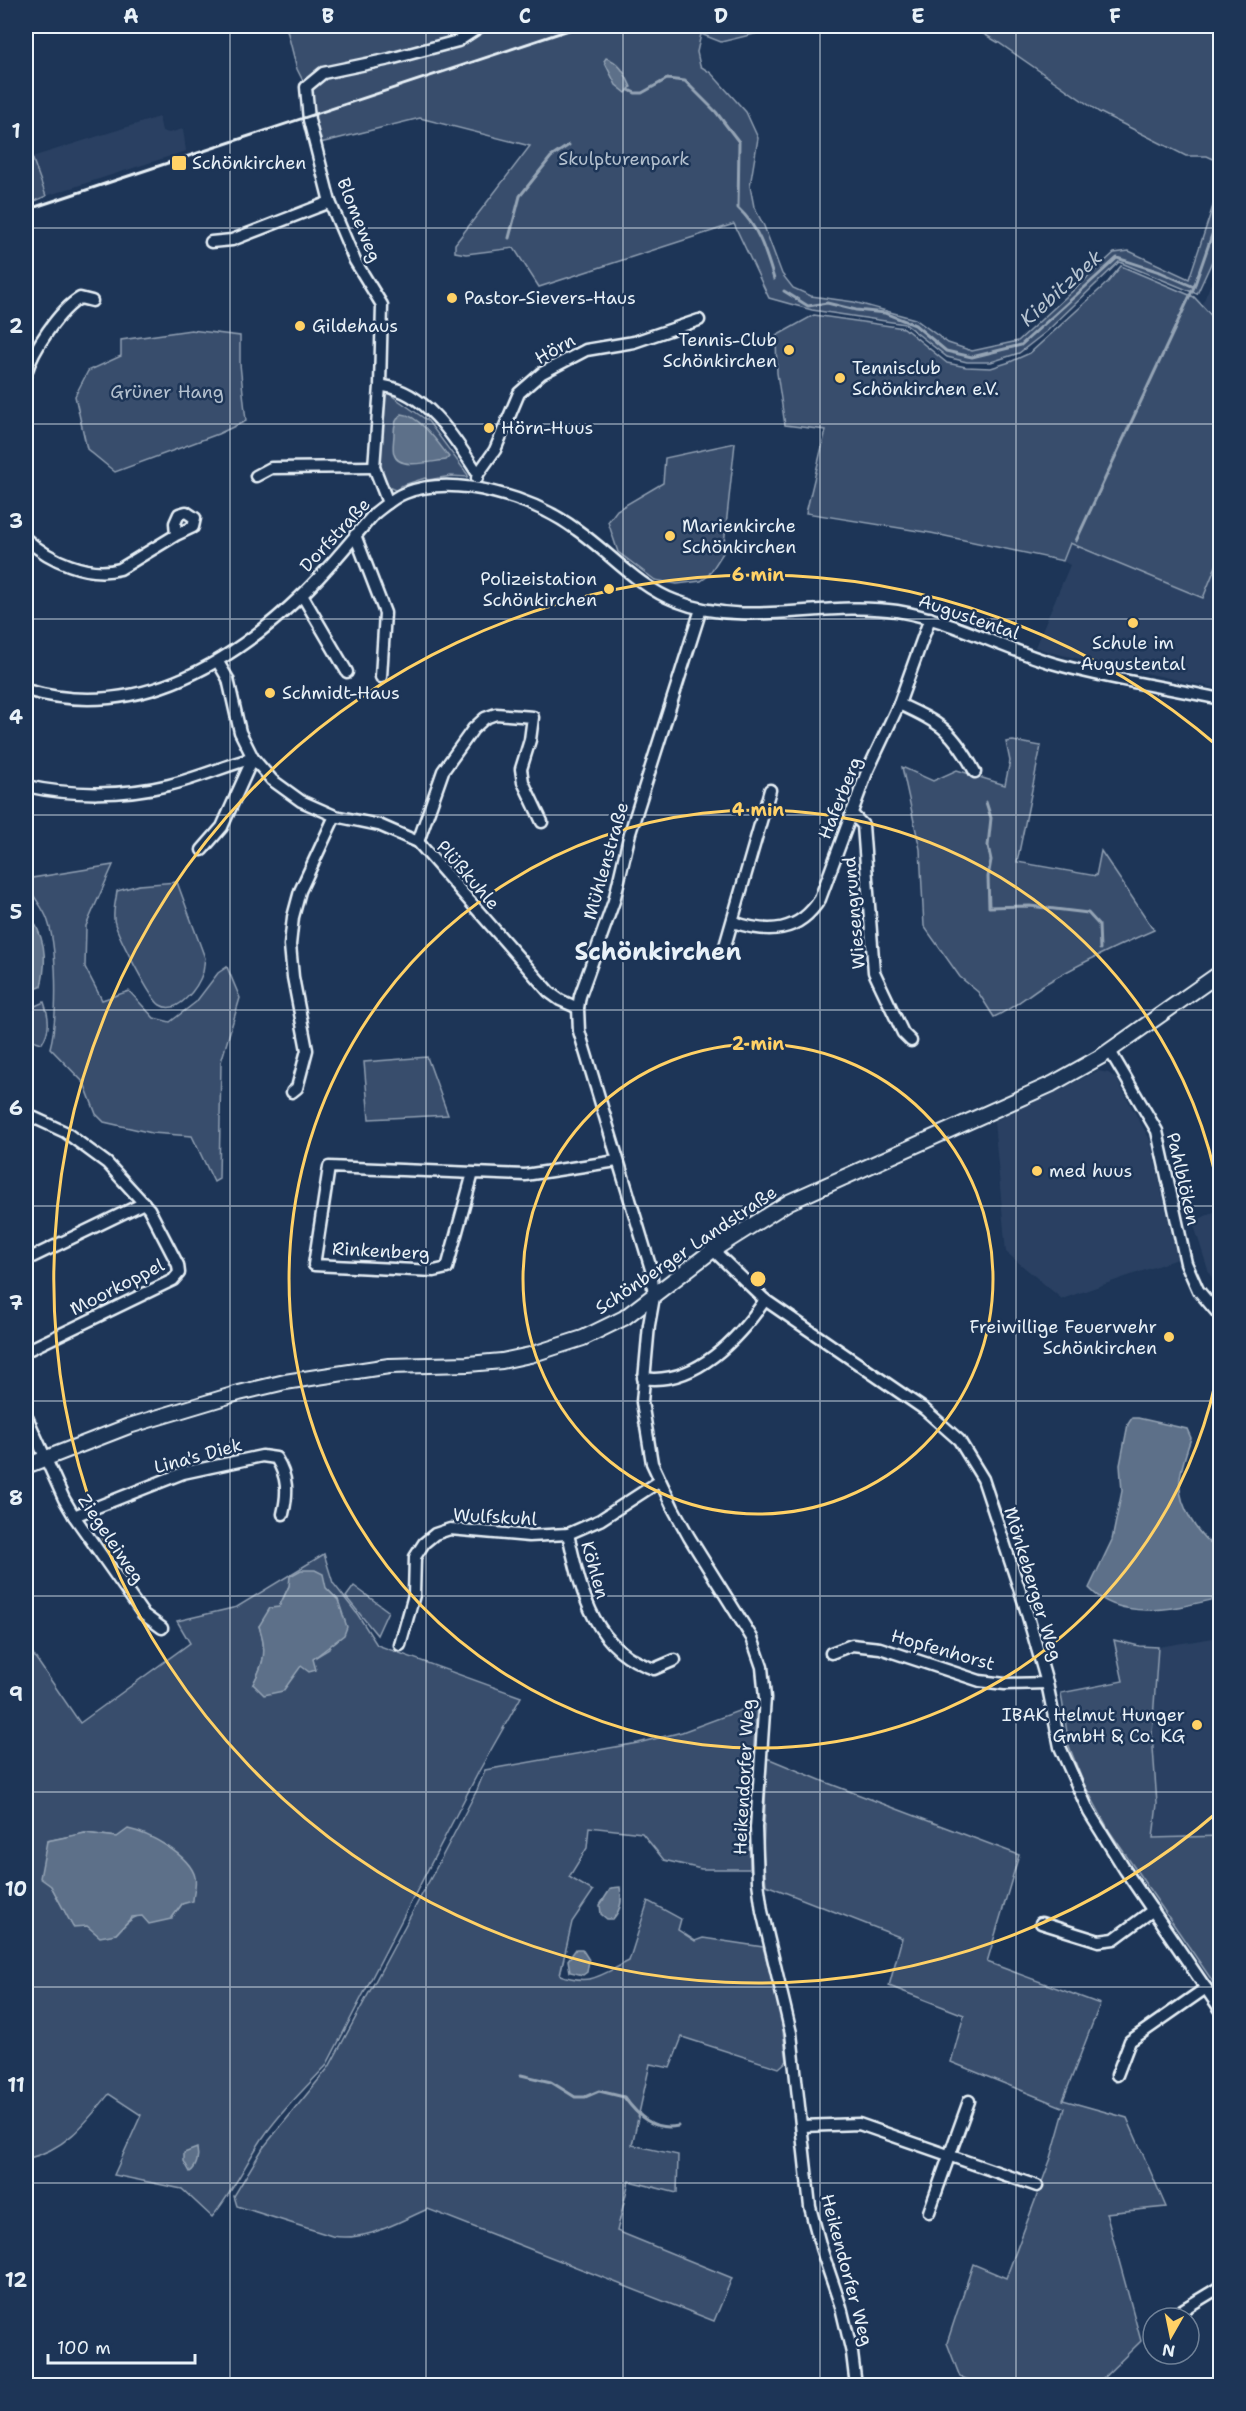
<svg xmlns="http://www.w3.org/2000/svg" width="1246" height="2411" font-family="'Shantell Sans',sans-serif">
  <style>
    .built { fill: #2a4162 }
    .green { fill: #374d6c; stroke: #909fb2; stroke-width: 1.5; fill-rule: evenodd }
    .water { fill: #5d7089; stroke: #95a4b5; stroke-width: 1.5 }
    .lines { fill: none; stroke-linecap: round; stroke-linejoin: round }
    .stream { stroke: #95a4b5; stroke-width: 3 }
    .minor-casing { stroke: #e8f1f8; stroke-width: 15 }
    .major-casing { stroke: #e8f1f8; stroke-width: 18 }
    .minor { stroke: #1d3557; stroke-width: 10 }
    .major { stroke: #1d3557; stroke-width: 14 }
    .rail { stroke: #e8f1f8; stroke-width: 3 }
    .grid { fill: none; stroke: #e8f1f8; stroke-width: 1.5; stroke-opacity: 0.55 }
    .ring { fill: none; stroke: #ffd166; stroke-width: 3 }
    .poi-dot { fill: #ffd166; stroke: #1d3557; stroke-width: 2 }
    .labels { text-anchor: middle; stroke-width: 5; stroke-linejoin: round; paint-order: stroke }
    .park-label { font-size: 18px; fill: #b3c0ce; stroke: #1d3557 }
    .poi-label { font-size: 18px; fill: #e8f1f8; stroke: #1d3557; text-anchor: start }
    .street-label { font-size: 18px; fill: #e8f1f8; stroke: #1d3557 }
    .water-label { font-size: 20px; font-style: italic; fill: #b7c4d1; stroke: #1d3557 }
    .district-label { font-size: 24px; font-weight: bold; fill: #e8f1f8; stroke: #1d3557 }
    .centre { fill: #ffd166; stroke: #1d3557; stroke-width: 3 }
    .ring-label { font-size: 18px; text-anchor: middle; font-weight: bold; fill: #ffd166; stroke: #1d3557; stroke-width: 5; stroke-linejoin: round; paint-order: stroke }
    .neatline { fill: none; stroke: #e8f1f8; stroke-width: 2 }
    .grid-label { font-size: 20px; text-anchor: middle; font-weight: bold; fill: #e8f1f8 }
  </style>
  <rect width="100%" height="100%" fill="#1d3557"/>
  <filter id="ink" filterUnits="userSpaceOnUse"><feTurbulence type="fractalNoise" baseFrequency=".0167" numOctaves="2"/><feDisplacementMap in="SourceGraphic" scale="12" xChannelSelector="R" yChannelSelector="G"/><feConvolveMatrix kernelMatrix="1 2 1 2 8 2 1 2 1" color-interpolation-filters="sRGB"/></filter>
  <g filter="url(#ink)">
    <g class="built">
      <path d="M159,117L162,131L169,133L183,129L186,151L46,196L32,157Z"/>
      <path d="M1220,262V325L1202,305Z"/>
      <path d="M1070,543L1203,598L1220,556V689L1053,653L1035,647L1070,565L1063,561Z"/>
      <path d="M1098,1071L1108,1073L1116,1078L1150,1140L1177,1259L1062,1299L1006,1252L994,1121Z"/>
      <path d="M1220,1209V1292L1209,1273L1193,1222Z"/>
      <path d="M1220,1637V1836L1153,1838L1157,1804L1152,1734L1158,1647Z"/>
    </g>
    <g class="green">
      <path d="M286,26H788L721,42L701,34L697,52L700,66L711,73L746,112L758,138L750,186L754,207L764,226L782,274L793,288L811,296L854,302L915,319L948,343L972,351L1018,341L1114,253L1129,251L1189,279L1220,185V244L1197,294L1119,262L1046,332L1019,353L991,362H967L947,357L905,324L812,310L769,298L734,224L539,287L514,248L466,254L455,252V244L530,146L420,118L320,143L315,119L307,111L306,87L297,69Z"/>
      <path d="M970,26H1220V162L1207,156H1186L1099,112L999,43Z"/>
      <path d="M27,157H32L46,196L26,205Z"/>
      <path d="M1121,266L1194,297L1220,325V556L1203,598L1070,543L1063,561L931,533L806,513L826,430L785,425L777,373L776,336L814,315L904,328L947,363L966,367L991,368L1010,362L1030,353L1108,282Z"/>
      <path d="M191,330L240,336V364L246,421L218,434L115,472L87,449L75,396L88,371L121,356V340Z"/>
      <path d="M383,391H385L428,421L468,475L467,477L451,476L428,480L425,478L400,486L399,489L395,490L386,486L380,470Z"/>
      <path d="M735,443L723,553L708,576L701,581L677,584L655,580L618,552L608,522L617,510L663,483L665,458Z"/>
      <path d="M1013,741L1041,746L1017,862L1096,876L1101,851L1154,930C1117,946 1080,963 1045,984C1027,995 1013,1009 994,1017L978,992L960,977L924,926L920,849L902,767L933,781L957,770L1005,785L1010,761L1006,742Z"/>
      <path d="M113,865L86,926L85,967L102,1000L129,991L154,1018L170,1022L196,1002L218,973L227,967L240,998L221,1062L219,1179L214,1182L192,1136L152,1133L104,1122L96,1114L84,1083L50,1048C58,1019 58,943 46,916C41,905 32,894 26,884V879Z"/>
      <path d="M177,882L205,958C204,962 204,968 203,972C198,987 178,1016 160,1005C151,1000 114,929 114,919C113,910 116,900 117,891L139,885Z"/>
      <path d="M44,1002C49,1017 51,1029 42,1043L26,1038V1010Z"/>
      <path d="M427,1057L448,1115L369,1119L364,1062Z"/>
      <path d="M324,1554L333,1583L358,1615L377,1645L521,1697L479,1771L326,2066C304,2089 280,2113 262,2139C245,2165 232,2193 212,2217L182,2189L114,2175L141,2115L109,2094C85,2124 65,2150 26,2159V1644L80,1723L190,1643L177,1621L237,1607ZM289,1586L326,1588L338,1600L329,1649L301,1666L253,1684C265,1661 267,1651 259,1626L279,1607ZM85,1833L117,1837L182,1904L171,1919C140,1915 138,1909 116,1934L87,1926H73L51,1886L47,1841Z"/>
      <path d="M354,1586L388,1611L377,1635L346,1597Z"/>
      <path d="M1114,1640L1139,1646L1158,1647L1152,1734L1157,1804L1153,1838L1220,1836V1992L1110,1832L1083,1782L1069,1746L1061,1693L1123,1681Z"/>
      <path d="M757,1704L749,1811L750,1869H701L664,1860L642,1833L589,1827L587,1848L569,1877L593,1891L572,1922L560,1975C591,1986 601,1975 629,1961L648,1901L681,1919L678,1930L695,1941L703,1938L763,1947L780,2009L787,2061L779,2068L682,2037L670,2068L650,2064L632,2145L678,2155L677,2193L629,2181L617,2231L732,2278L714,2321L428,2209C397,2222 367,2242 332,2236L237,2206L234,2196L263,2148L329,2067L434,1872L477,1790L485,1770L638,1743L682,1732Z"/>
      <path d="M767,1758L825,1782L1019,1855L987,1962L1100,2004L1063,2100L1127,2118L1166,2207L1106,2213L1141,2341L1096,2385H985L960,2377L947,2343L973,2264L1006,2278L1051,2158L1065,2108L951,2062L964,2015L889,1986L902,1938L766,1885L763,1853Z"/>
    </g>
    <g class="water">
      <path d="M606,58C620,62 625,74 631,87L626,93L616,85L604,61Z"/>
      <path d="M402,414C419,415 439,444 449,457L446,460C433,461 398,471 394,454C392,448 394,440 394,434C394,427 395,418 402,414Z"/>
      <path d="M26,910C45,935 48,957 41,987L26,992Z"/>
      <path d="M1132,1418H1138L1187,1429L1191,1438C1187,1451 1181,1466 1180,1479C1177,1504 1199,1539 1220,1550V1598C1180,1607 1122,1624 1089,1588L1112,1540L1122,1491L1120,1465L1128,1424Z"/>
      <path d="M301,1570H315L323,1574L326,1588L338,1600L347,1627L344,1635L313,1659L316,1670L309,1672L301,1666L283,1691L264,1695L253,1684C265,1661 267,1651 259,1626L270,1608L279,1607L289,1586L290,1576Z"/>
      <path d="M128,1829C148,1833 190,1855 195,1877C197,1884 193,1894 193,1901L182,1904L171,1919L149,1924L142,1916L132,1917L116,1934L100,1937L87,1926L73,1927L51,1886L40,1878L47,1841L85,1833L117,1837Z"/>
      <path d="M620,1887C622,1900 622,1908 613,1919H607L601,1914L600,1905L611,1888Z"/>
      <path d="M576,1949H582L589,1960L587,1972L583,1975L570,1972L568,1960Z"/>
      <path d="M197,2148C199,2157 197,2167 190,2172L184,2161V2153Z"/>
    </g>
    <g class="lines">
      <g class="stream">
        <path d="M629,90L635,93H642L667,79L685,81L716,112L739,142L738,208C759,227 766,253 774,279"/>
        <path d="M509,238L520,196L551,157L569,145"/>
        <path d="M784,291L808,306L827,303L856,310L885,313L915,325L946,351L972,357L1021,345L1117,258L1160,272L1194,287"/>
        <path d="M1076,541L1194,287L1220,212"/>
        <path d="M986,802L991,818L988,846L991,860L988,877L989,907L1030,906L1088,913L1099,925L1100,949"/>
        <path d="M521,2075L551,2082L575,2097H585L599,2091L624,2097C638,2116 653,2131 678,2126"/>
      </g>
      <defs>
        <g id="minor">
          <path d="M211,242L232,240L330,202"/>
          <path d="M26,373C33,350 59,310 80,298L92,301"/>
          <path d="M384,386C428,393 455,439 478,474L477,478"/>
          <path d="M478,474L495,450L519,393L542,373L586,350L634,342L699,320"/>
          <path d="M256,476L271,468L374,467"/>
          <path d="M388,503L374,467L380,386L382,305L355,261L330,202L309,120L306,87L323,73L390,59L458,41L481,26"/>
          <path d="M355,535L385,613L381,677"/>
          <path d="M26,539C49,560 88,578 120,569L176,535L193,527L195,518L186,512L179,514L175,523L176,535"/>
          <path d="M302,595L347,672"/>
          <path d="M701,609L630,833L614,901L580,996L578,1008L579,1031L651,1269L654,1297L649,1325L642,1402L652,1463L673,1508L689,1537L752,1638L762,1667L765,1698L756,1828L758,1882L762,1911L791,2033L810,2207L821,2248L841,2307L852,2353L856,2386"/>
          <path d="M218,662L228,679L240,732L253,758L272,780L301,801L335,816L379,825L418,842L549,992L560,1000L578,1008"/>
          <path d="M26,690C133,721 226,668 302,595C328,570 351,540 375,513C384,506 394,497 405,493C457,473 535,499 577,530C610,553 638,587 676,601C747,629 824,600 897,611C951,620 999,647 1052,663C1106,679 1165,687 1220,699"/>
          <path d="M899,704C941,723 953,731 975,772"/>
          <path d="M26,786C71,796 124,796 169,785C197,778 225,766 253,758"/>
          <path d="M851,813L863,825L874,972L903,1033L911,1041"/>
          <path d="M418,842L443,771L473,729L485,718L496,714L533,717L530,740L521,769L523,782L542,822"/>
          <path d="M202,850L222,827L253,758"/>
          <path d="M733,922C768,934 799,933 820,899L867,772L899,704L930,618"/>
          <path d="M725,946L770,790"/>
          <path d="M1110,1051L1157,1131L1186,1263L1198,1290L1220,1316"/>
          <path d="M292,1092L297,1088L307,1050L293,977L290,945L293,917L300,891L335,816"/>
          <path d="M26,1114L65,1132L107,1163L149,1209L178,1265L179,1273L173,1280L26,1351"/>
          <path d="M473,1173L447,1268L434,1271L314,1265L329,1167L525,1175L617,1161"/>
          <path d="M713,1250L765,1300L924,1409L959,1440L983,1479L1024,1603L1047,1683L1060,1747L1089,1812L1125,1870L1220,2009"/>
          <path d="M26,1260L144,1203"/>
          <path d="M643,1378C695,1386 739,1338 765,1300"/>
          <path d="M26,1415L64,1499L74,1516L143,1614L162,1628"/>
          <path d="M74,1516L183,1473L262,1456L276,1458C288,1477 288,1493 283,1514"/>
          <path d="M568,1534C581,1590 592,1649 654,1669L675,1660"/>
          <path d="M400,1645L414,1595L415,1557L424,1543L435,1534L450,1529L529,1536L568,1534L600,1520L660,1481"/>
          <path d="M831,1653L852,1645L880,1648L980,1681L1005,1684L1047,1683"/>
          <path d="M1041,1923L1099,1941L1114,1939L1153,1910"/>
          <path d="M1117,2075L1130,2041L1206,1988"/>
          <path d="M802,2126L859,2124L1037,2186"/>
          <path d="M929,2212L969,2101"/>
          <path d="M1169,2318L1220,2287"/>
        </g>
        <path id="major" d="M26,1466L129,1426L239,1393L285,1382L389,1366L468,1364L502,1361L530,1355L583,1338L624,1318L713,1250L789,1202L1052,1084L1102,1056L1220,973"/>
      </defs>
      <use href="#minor" class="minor-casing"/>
      <use href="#major" class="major-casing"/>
      <use href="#minor" class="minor"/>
      <use href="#major" class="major"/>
      <path class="rail" d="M26,210L581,26"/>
    </g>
  </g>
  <path class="grid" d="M230,26V2386M426,26V2386M623,26V2386M820,26V2386M1016,26V2386M26,228H1220M26,424H1220M26,619H1220M26,815H1220M26,1010H1220M26,1206H1220M26,1401H1220M26,1596H1220M26,1792H1220M26,1987H1220M26,2183H1220"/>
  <g class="ring">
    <circle cx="758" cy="1279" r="235"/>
    <path d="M1220 1360A469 469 0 1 1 1220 1198"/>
    <path d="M1220 1810A704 704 0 1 1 1220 748"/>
  </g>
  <g class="poi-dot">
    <rect x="171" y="155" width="16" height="16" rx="3"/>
    <circle cx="452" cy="298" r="6"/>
    <circle cx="300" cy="326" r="6"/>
    <circle cx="789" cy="350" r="6"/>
    <circle cx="840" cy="378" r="6"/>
    <circle cx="489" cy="428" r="6"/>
    <circle cx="670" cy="536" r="6"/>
    <circle cx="609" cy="589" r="6"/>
    <circle cx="1133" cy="623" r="6"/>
    <circle cx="270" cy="693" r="6"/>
    <circle cx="1037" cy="1171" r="6"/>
    <circle cx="1169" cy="1337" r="6"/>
    <circle cx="1197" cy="1725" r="6"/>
  </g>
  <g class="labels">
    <g class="park-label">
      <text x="624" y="165">Skulpturenpark</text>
      <text x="167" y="398">Grüner Hang</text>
    </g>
    <g class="poi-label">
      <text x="192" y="169">Schönkirchen</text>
      <text x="464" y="304">Pastor-Sievers-Haus</text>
      <text x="312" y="332">Gildehaus</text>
      <text x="777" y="346" text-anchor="end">Tennis-Club<tspan x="777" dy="21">Schönkirchen</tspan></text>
      <text x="852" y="374">Tennisclub<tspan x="852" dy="21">Schönkirchen e.V.</tspan></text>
      <text x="501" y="434">Hörn-Huus</text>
      <text x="682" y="532">Marienkirche<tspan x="682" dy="21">Schönkirchen</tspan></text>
      <text x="597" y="585" text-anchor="end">Polizeistation<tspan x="597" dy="21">Schönkirchen</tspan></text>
      <text x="1133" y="649" text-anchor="middle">Schule im<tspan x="1133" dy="21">Augustental</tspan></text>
      <text x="282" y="699">Schmidt-Haus</text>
      <text x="1049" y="1177">med huus</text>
      <text x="1157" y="1333" text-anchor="end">Freiwillige Feuerwehr<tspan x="1157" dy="21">Schönkirchen</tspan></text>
      <text x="1185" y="1721" text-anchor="end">IBAK Helmut Hunger<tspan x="1185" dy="21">GmbH &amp; Co. KG</tspan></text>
    </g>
    <g class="street-label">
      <text transform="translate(359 220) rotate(68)" y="6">Blomeweg</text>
      <text transform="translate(555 349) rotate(-29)" y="6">Hörn</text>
      <text transform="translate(335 535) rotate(-47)" y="6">Dorfstraße</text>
      <text transform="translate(969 617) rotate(19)" y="6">Augustental</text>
      <text transform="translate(840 798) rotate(-68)" y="6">Haferberg</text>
      <text transform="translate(606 861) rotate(-74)" y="6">Mühlenstraße</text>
      <text transform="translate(468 875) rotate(49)" y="6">Plüßkuhle</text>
      <text transform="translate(854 913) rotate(-95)" y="6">Wiesengrund</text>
      <text transform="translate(1183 1179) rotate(77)" y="6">Pahlblöken</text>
      <text transform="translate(686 1250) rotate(-34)" y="6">Schönberger Landstraße</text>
      <text transform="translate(381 1251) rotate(3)" y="6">Rinkenberg</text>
      <text transform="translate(117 1287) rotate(-27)" y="6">Moorkoppel</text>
      <text transform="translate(198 1456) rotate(-15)" y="6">Lina's Diek</text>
      <text transform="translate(495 1517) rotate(3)" y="6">Wulfskuhl</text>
      <text transform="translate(111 1539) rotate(56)" y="6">Ziegeleiweg</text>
      <text transform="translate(595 1570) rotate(74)" y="6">Köhlen</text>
      <text transform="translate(1033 1584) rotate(73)" y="6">Mönkeberger Weg</text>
      <text transform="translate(943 1650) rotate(16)" y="6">Hopfenhorst</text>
      <text transform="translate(744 1777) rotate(-87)" y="6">Heikendorfer Weg</text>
      <text transform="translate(847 2270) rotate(75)" y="6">Heikendorfer Weg</text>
    </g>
    <g class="water-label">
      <text transform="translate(1061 288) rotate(-42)" y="7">Kiebitzbek</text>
    </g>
    <g class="district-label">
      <text x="658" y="960">Schönkirchen</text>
    </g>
  </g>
  <circle cx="758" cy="1279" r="9" class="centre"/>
  <g class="ring-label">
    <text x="758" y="581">6 min</text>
    <text x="758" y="816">4 min</text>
    <text x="758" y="1050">2 min</text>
  </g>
  <rect width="1246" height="2411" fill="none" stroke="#1d3557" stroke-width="66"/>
  <g transform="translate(1171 2336) rotate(189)"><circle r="28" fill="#1d3557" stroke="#6e8097" stroke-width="1.5"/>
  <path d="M0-4.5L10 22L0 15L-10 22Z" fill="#ffd166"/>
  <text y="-9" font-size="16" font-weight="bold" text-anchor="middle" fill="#e8f1f8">N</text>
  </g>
  <path d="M48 2354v9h147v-9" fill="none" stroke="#e8f1f8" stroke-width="3"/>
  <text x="57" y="2354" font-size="18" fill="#e8f1f8" stroke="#1d3557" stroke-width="4.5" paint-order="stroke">100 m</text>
  <rect x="33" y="33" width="1180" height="2345" class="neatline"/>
  <g class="grid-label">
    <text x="131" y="23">A</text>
    <text x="328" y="23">B</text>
    <text x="525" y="23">C</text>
    <text x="721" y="23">D</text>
    <text x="918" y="23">E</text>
    <text x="1115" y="23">F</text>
    <text x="16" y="138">1</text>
    <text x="16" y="333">2</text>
    <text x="16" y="528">3</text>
    <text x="16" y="724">4</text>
    <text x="16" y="919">5</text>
    <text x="16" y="1115">6</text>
    <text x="16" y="1310">7</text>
    <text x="16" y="1505">8</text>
    <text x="16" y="1701">9</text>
    <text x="16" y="1896">10</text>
    <text x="16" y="2092">11</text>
    <text x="16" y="2287">12</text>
  </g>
</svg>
